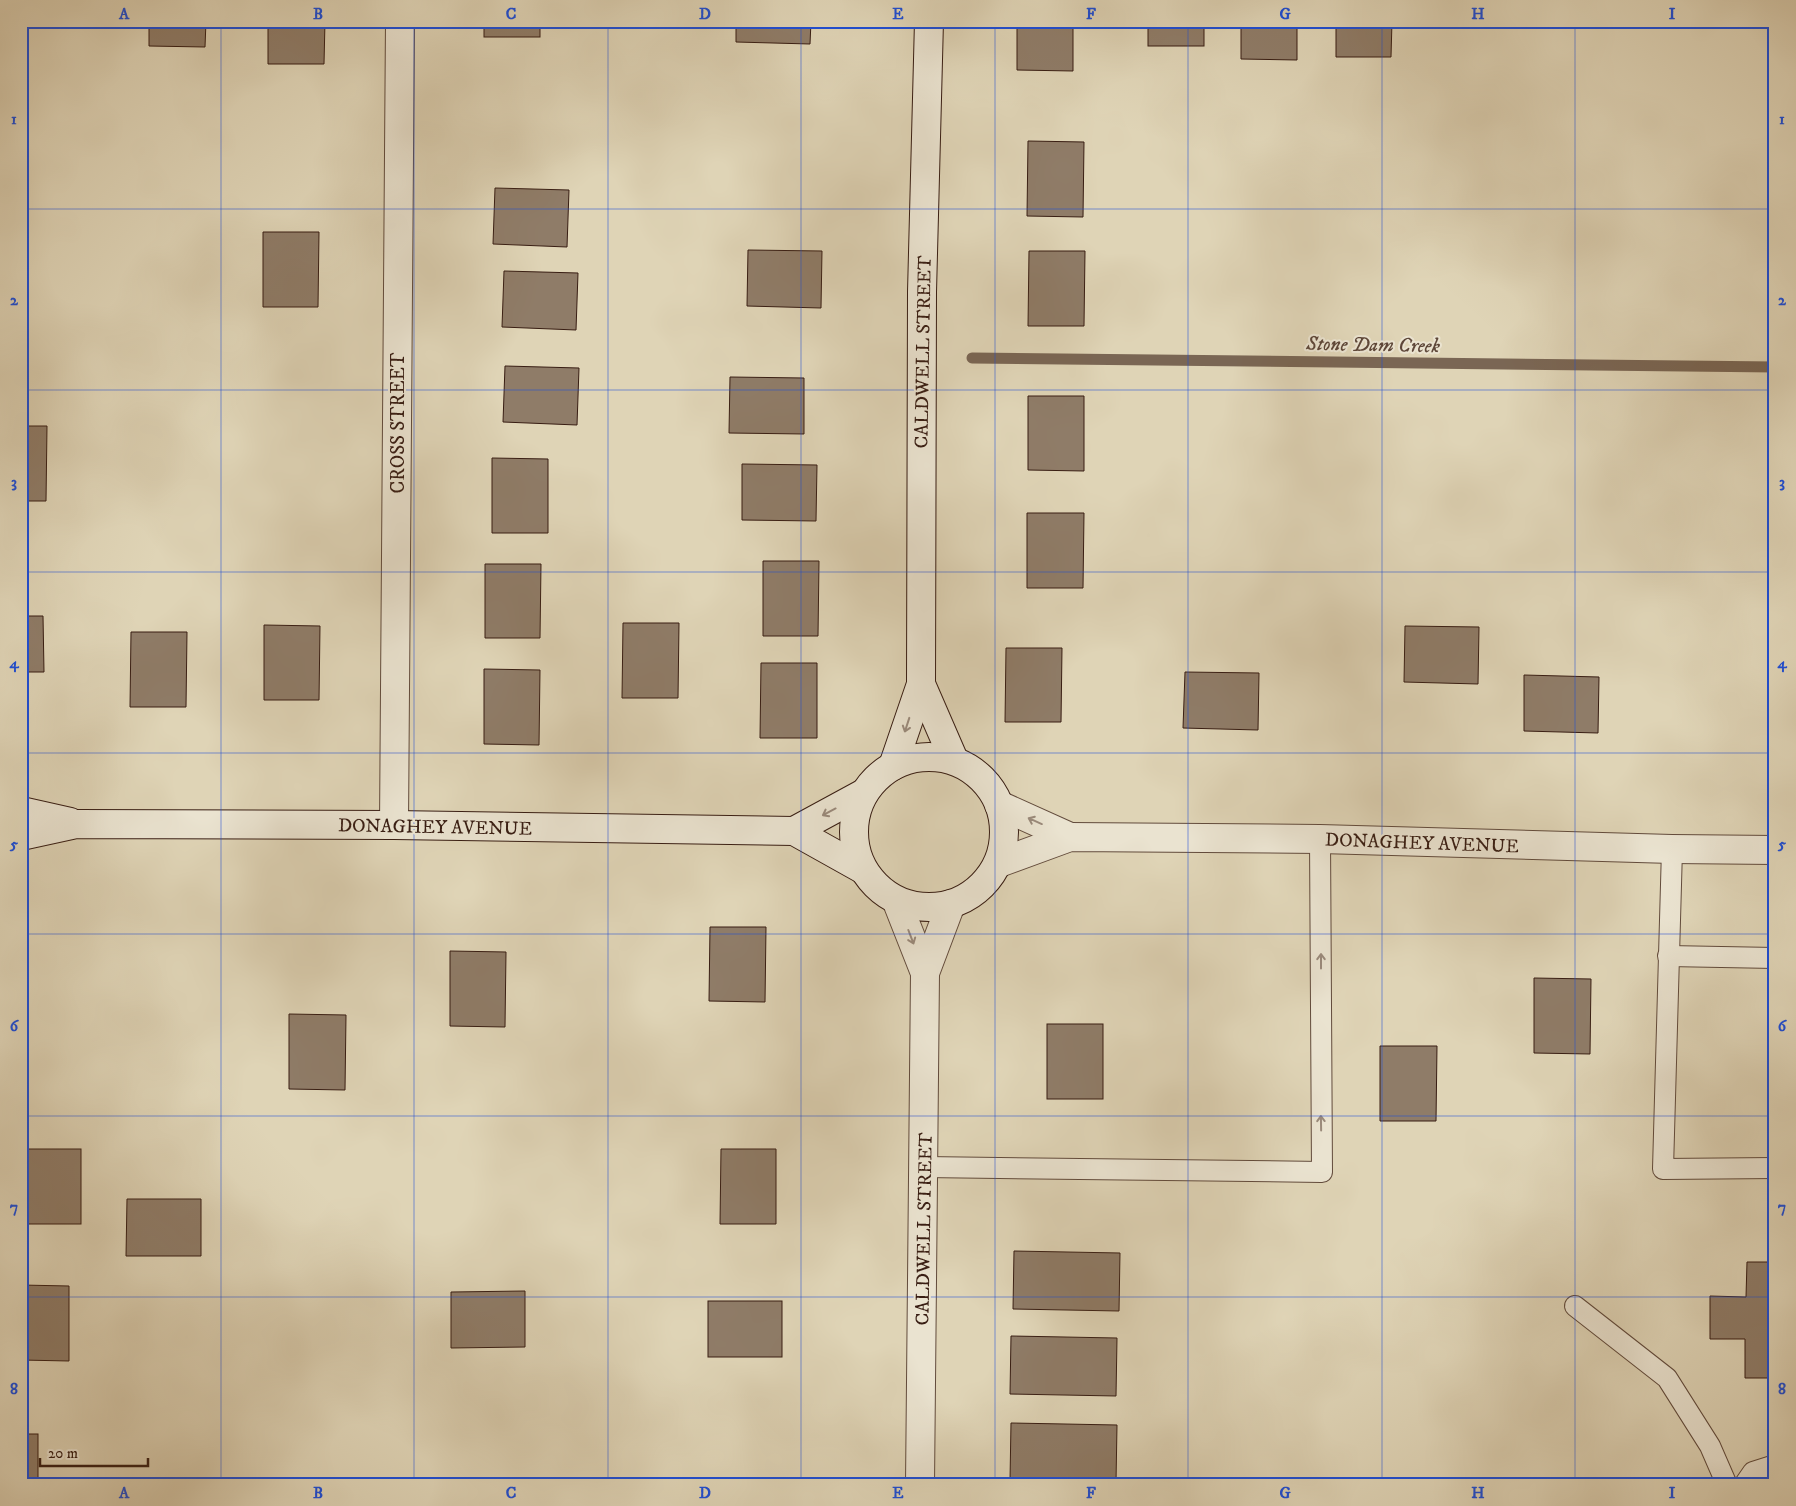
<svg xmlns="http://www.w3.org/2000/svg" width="1796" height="1506" font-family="'IM FELL DW Pica',serif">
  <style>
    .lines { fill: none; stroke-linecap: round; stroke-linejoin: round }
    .stream { stroke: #7a6654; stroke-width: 11 }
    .building { fill: #8f7c68; stroke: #381d13 }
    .service-casing { stroke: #624b3c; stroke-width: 22 }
    .minor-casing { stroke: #624b3c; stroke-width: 30 }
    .tertiary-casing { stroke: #624b3c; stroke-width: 30 }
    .secondary-casing { stroke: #381d13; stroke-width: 30 }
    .service { stroke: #eae3d0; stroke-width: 20 }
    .minor { stroke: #eae3d0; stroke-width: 28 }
    .tertiary { stroke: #eae3d0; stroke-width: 28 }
    .secondary { stroke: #eae3d0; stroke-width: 28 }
    .oneway { stroke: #9a8a7b }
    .grid { fill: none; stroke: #1d4ed8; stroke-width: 1; stroke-opacity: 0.55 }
    .labels { text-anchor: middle; stroke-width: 4; stroke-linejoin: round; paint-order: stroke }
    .street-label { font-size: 19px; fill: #381d13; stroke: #eae3d0 }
    .water-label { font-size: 20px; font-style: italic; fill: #5e4739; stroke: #eae3d0 }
    .neatline { fill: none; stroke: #1d4ed8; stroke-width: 2 }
    .grid-label { font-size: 16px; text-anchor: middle; font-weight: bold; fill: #1d4ed8 }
  </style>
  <rect width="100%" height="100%" fill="#dfd4b6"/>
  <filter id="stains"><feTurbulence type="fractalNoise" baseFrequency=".004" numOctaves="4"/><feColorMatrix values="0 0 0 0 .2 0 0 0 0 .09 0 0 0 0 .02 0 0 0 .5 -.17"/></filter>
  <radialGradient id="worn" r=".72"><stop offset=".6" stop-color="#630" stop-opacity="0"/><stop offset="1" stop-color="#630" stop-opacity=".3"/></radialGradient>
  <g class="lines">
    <path class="stream" d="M972,358L1775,367"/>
  </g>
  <g class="building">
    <path d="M149,21H206L205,47L149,46Z"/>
    <path d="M268,21H325L324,64H268Z"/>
    <rect x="484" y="21" width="56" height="16"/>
    <path d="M736,21H811L810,44L736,42Z"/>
    <path d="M1017,21H1073V71L1017,70Z"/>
    <rect x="1148" y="21" width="56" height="25"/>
    <path d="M1241,21H1297V60L1241,59Z"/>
    <path d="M1336,21H1392L1391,57H1336Z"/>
    <path d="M1028,141L1084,142L1083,217L1027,216Z"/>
    <path d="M495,188L569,190L567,247L493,244Z"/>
    <path d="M263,232H319L318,307H263Z"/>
    <path d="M748,250L822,251L821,308L747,306Z"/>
    <path d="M1029,251H1085L1084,326H1028Z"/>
    <path d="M504,271L578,273L576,330L502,327Z"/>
    <path d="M505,366L579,368L577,425L503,422Z"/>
    <path d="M730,377L804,378V434L729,433Z"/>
    <path d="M1028,396H1084V471L1028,470Z"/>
    <path d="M21,426H47L46,501H21Z"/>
    <path d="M492,458L548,459V533H492Z"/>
    <path d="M742,464L817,465L816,521L742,520Z"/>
    <path d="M1027,513H1084L1083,588H1027Z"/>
    <path d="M763,561H819L818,636H763Z"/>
    <path d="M485,564H541L540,638H485Z"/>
    <path d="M21,616H43L44,672H21Z"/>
    <path d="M623,623H679L678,698H622Z"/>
    <path d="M264,625L320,626L319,700H264Z"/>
    <path d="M1405,626L1479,627L1478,684L1404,682Z"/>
    <path d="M131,632H187L186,707H130Z"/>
    <path d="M1006,648H1062L1061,722H1005Z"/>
    <path d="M761,663H817V738H760Z"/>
    <path d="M484,669L540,670L539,745L484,744Z"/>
    <path d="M1185,672L1259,673L1258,730L1183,728Z"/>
    <path d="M1524,675L1599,677L1598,733L1524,731Z"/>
    <path d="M710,927H766L765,1002L709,1001Z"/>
    <path d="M450,951L506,952L505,1027L450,1026Z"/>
    <path d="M1534,978L1591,979L1590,1054L1534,1053Z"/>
    <path d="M289,1014L346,1015L345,1090L289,1089Z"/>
    <rect x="1047" y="1024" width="56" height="75"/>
    <path d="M1380,1046H1437L1436,1121H1380Z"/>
    <rect x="25" y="1149" width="56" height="75"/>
    <path d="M721,1149H776V1224H720Z"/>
    <path d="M127,1199H201V1256H126Z"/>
    <path d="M1014,1251L1120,1253L1119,1311L1013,1309Z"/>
    <path d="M1747,1262H1775V1378H1745V1339H1710V1296L1746,1297Z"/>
    <path d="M21,1285L69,1286V1361L21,1360Z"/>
    <path d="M525,1291V1347L451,1348V1292Z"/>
    <rect x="708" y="1301" width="74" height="56"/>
    <path d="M1011,1336L1117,1338L1116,1396L1010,1394Z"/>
    <path d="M1011,1423L1117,1425L1116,1482L1010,1480Z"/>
    <rect x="21" y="1434" width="17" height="51"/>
  </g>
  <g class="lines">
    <defs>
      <g id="service">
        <path d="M1672,849L1663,1169L1775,1168"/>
        <path d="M1668,956L1775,958"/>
        <path d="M924,1167L1322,1172L1320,839"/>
        <path d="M1575,1306L1667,1378L1710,1446L1727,1485"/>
        <path d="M1744,1485L1753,1472L1775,1465"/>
      </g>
      <g id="minor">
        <path d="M394,825L400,21"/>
        <path d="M897,902L925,973"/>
        <path d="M920,1485L925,973L951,904"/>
      </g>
      <g id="tertiary">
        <path d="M999,805L1070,837"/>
        <path d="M999,863L1070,837L1320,839L1672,849L1775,850"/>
      </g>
      <g id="secondary">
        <path d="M921,684L954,760"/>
        <circle cx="929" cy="832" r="75"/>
        <path d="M893,766L921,684L922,292L929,21"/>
        <path d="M21,811L70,822"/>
        <path d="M794,831L864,793"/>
        <path d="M21,836L76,824L394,825L794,831L862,869"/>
      </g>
    </defs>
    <use href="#service" class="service-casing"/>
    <use href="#minor" class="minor-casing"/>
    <use href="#tertiary" class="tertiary-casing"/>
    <use href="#secondary" class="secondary-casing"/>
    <use href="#service" class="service"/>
    <use href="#minor" class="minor"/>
    <use href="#tertiary" class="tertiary"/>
    <use href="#secondary" class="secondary"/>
  </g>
  <defs><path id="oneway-shaft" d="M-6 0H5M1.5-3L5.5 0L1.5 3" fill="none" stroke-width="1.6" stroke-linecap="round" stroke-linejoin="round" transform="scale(1.25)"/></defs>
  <g class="oneway">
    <use href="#oneway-shaft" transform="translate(907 725) rotate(108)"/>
    <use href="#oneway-shaft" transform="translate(829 812) rotate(152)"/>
    <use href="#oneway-shaft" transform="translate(1035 821) rotate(-156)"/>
    <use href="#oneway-shaft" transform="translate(911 937) rotate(69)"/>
    <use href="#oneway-shaft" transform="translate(1321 961) rotate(-90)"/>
    <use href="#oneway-shaft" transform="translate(1321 1123) rotate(-91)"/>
  </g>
  <path class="grid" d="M221,21V1485M414,21V1485M608,21V1485M801,21V1485M995,21V1485M1188,21V1485M1382,21V1485M1575,21V1485M21,209H1775M21,390H1775M21,572H1775M21,753H1775M21,934H1775M21,1116H1775M21,1297H1775"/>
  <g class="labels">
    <g class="street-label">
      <text transform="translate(922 352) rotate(-89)" y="7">CALDWELL STREET</text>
      <text transform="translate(397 423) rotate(-90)" y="7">CROSS STREET</text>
      <text transform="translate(435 826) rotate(1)" y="7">DONAGHEY AVENUE</text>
      <text transform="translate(1422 842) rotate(2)" y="7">DONAGHEY AVENUE</text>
      <text transform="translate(923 1229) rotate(-89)" y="7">CALDWELL STREET</text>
    </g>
    <g class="water-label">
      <text transform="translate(1373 344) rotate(1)" y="7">Stone Dam Creek</text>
    </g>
  </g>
  <rect width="1796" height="1506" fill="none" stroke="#dfd4b6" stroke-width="55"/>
  <path d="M40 1458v8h108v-8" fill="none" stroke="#381d13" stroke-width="2.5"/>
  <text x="48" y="1458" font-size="15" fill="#381d13" stroke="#eae3d0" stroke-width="4" paint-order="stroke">20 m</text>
  <rect x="28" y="28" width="1740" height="1450" class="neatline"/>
  <g class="grid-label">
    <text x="124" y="19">A</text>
    <text x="318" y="19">B</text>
    <text x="511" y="19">C</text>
    <text x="705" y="19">D</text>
    <text x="898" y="19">E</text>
    <text x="1091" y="19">F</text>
    <text x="1285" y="19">G</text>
    <text x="1478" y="19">H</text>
    <text x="1672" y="19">I</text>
    <text x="14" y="124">1</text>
    <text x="1782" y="124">1</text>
    <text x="14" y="305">2</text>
    <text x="1782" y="305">2</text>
    <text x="14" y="487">3</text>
    <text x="1782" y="487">3</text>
    <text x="14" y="668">4</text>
    <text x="1782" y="668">4</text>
    <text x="14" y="849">5</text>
    <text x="1782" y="849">5</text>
    <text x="14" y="1031">6</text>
    <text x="1782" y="1031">6</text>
    <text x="14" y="1212">7</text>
    <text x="1782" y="1212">7</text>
    <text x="14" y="1394">8</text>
    <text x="1782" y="1394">8</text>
    <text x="124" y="1498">A</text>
    <text x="318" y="1498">B</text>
    <text x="511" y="1498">C</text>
    <text x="705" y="1498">D</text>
    <text x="898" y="1498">E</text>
    <text x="1091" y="1498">F</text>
    <text x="1285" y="1498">G</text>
    <text x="1478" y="1498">H</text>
    <text x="1672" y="1498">I</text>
  </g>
  <rect width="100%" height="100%" filter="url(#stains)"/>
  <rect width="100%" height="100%" fill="url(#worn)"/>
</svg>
